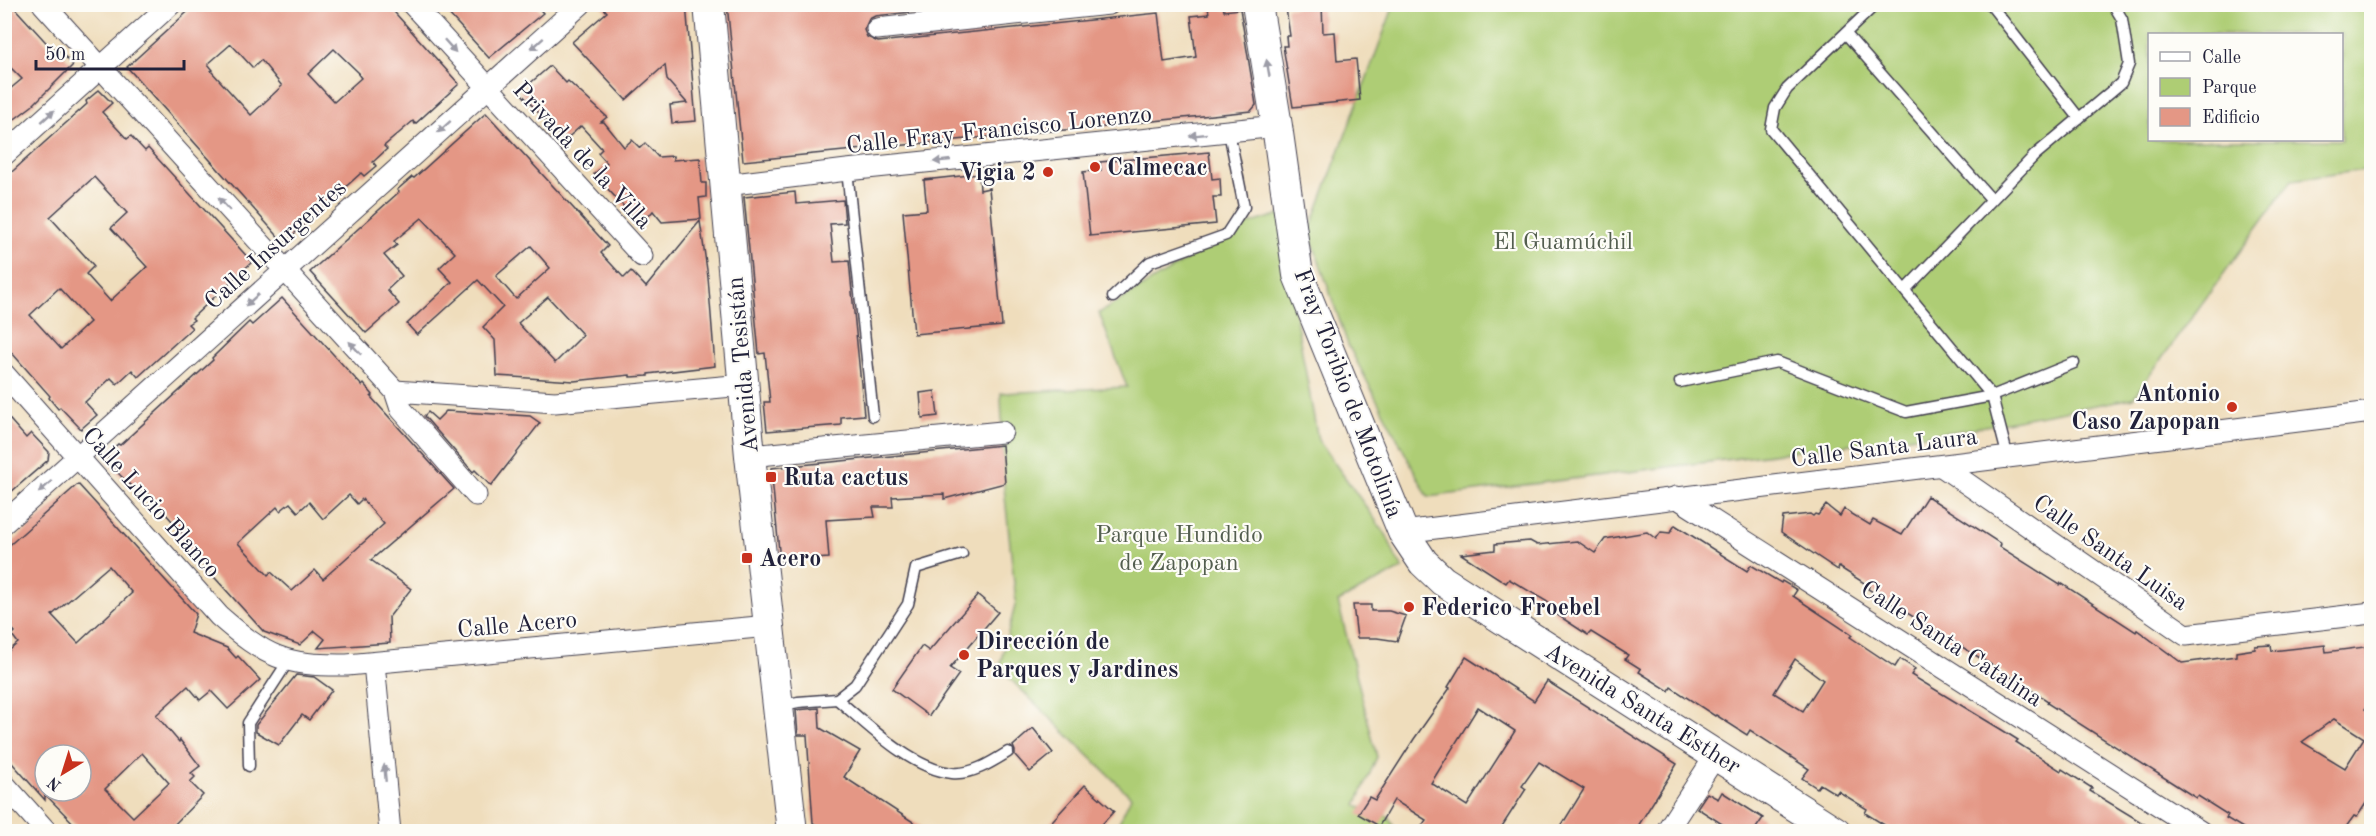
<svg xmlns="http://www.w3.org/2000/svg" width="2376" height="836" font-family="'Old Standard TT',serif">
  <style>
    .green { fill: #aecd74; stroke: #687858; stroke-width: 1.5; fill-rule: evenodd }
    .building { fill: #e49785; fill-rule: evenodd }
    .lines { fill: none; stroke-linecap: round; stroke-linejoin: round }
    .lane-casing { stroke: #413e4e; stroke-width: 13 }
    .street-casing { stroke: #413e4e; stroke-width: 23 }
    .secondary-casing { stroke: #413e4e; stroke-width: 32 }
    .lane { stroke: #fff; stroke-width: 10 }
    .street { stroke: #fff; stroke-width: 21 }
    .secondary { stroke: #fff; stroke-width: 30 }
    .oneway { fill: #9c9ca7 }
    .poi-dot { fill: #c8321e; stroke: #fdfcf7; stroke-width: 2 }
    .labels { text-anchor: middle; stroke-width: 4.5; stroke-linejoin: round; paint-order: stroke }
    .street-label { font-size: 24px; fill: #22223b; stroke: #fdfcf7 }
    .poi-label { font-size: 24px; font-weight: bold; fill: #22223b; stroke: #fdfcf7; text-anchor: start }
    .park-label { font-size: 24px; fill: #535e4f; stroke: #fdfcf7 }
  </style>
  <rect width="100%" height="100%" fill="#fdfcf7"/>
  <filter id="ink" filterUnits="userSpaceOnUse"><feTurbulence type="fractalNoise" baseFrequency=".0167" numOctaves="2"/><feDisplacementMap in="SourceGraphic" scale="12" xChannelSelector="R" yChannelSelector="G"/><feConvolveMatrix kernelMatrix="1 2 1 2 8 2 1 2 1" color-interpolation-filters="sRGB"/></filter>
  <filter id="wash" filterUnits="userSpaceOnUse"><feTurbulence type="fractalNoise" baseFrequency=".008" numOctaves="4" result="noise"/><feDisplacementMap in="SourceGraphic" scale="24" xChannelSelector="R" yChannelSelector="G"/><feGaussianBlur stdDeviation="1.35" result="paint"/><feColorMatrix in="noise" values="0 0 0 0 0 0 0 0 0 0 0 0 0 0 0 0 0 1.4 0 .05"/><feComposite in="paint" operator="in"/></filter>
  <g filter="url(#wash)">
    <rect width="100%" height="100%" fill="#efddbc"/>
    <g class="green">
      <path d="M1394,5H2371V169L2292,180L2133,398L1964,430L1428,497L1348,345L1309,232ZM2150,34H2342V140H2150Z"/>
      <path d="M1281,214L1289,280L1318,440L1387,536L1396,558L1403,568L1338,602L1377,757L1356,805L1388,816L1396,831H1115L1131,797L999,668L1016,602L1004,487L1001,393L1127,387L1099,313L1242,226Z"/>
    </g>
    <g id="blocks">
      <g class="building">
        <path d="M4,4H11L53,50L56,47L73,65L32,106L4,127V94L22,79L4,61Z"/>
        <path d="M196,4H387L459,84L415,124L413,121L384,146L387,149L373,162L376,166L364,176L361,173L284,243L127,67ZM231,44L253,68L261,60L282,86L251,115L211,71L213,70L208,64ZM334,49L359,73L358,74L361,78L334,102L308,74Z"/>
        <path d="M455,4H535L543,13L489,58L447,12Z"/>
        <path d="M600,4H686L696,121L672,123L670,105L687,103L667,80L665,65L626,100L572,42L607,12Z"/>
        <path d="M727,4H985L875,16L869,19L864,30L867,37L878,42L1158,13L1164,62L1196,57L1191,16L1209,14L1208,7L1223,6L1224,11L1240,9L1256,105L1251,111L1105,126V127L1038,132L743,161Z"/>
        <path d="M1322,4L1323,33L1335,32L1337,61L1356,59L1360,100L1293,107L1283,46H1287L1286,36H1290L1286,8Z"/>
        <path d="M550,66L566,83L568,81L607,117L601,122H604L624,147L632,140L640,148L645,143L658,157L673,156V160L700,158L702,183H706V197L699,198L701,219L662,222L653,211L641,225L594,174L607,163L598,153L602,149L581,126L564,141L520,92Z"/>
        <path d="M99,90L112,103L102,112L127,139L131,136L145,151L148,148L252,262L192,318L194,320L188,324L192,328L138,377L132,370L117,384L111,378L85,402L97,415L81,429L60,407L58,409L49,398L50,396L4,344V179L87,104L86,101ZM94,177L127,213L111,228L147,267L110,301L86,274L94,266L50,217ZM59,288L90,322L61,349L30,315Z"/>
        <path d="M486,113L608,246L601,253L624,278L631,271L646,287L700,221L708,277L715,366L648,374V376L630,377V375L574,381L497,376L495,340L483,327L503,307L478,280L417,335L407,324L452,282L439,268L455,253L422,218L394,241L397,245L384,255L402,276L387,290L399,304L366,333L310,272L399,192L397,190L412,177L414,178ZM531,246L550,268L516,299L496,276ZM548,297L583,335L555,363L518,323Z"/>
        <path d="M1209,152L1212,179L1220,178L1221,197H1213L1216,224L1090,236L1083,172L1101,170L1100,162Z"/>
        <path d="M979,174L980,190L989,188L1002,326L914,334L903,212L927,210L924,180Z"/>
        <path d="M795,192L796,204L843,200L845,223L830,224L834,262L849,261L864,415L841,417V425L767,431L764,402H770L765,353L759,354L744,197Z"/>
        <path d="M282,298L362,386L364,384L373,395L371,397L454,489L371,560L411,589L389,617L390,643L318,648L325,639L315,631L300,645L264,632L177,536L182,532L144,490L140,495L108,463V453L118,444L120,445L213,360L212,358L249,322L252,325ZM349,495L357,504L362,499L384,524L323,579L315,570L292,591L271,572L268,575L238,543L277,507L280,511L290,503L298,512L309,502L323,519Z"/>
        <path d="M935,391L938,416L922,418L920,393Z"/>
        <path d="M446,411L530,416L540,423L491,486L475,470L473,472L424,416L428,412L437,420Z"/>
        <path d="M4,413L26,438L31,433L49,452L48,460L4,498Z"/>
        <path d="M1002,445L1005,483L944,499V494L892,497L893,507H873L875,517L826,520L829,558L780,561L771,468Z"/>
        <path d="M78,484L196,614L190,633L227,648L236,658L238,656L260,680L228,709L211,691L200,700L188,686L156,715L179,742L180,740L200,766L191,773L195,777L190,782L203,795L171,828L167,824L159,831H81L45,794V800L4,754V655L18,643L12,635L15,632L4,620V550ZM109,566L132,593L78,643L52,615ZM142,753L169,783L133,817L105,789ZM45,755H81V791H45Z"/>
        <path d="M1927,496L2001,544L2000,547L2060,585L2061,583L2136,632L2137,630L2182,663L2236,656V652L2255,649V646L2271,645L2272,651L2325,645L2326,652L2372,646V700L2365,709L2372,714V794L2357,817L2354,816L2343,831H2248L2226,818L2228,815L2198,796L2196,798L2182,789L2047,703L2048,701L2019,682L1868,589L1869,586L1839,567L1838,570L1781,532L1783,517L1810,514L1813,516L1815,514L1818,515L1826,505L1840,516L1844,509L1870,525L1873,520L1902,535ZM2334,719L2364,738L2345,768L2302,742Z"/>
        <path d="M1675,525L1747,571L1751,565L1781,583L1782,581L1797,590L1793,596L1852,635L1850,637L1895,667L1900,659L1915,669L1911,675L2002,730L2018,740L2016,742L2061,771L2062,769L2092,788L2090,791L2156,831H1908L1899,826L1894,831L1865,813L1867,809L1838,791L1836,794L1820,784L1817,788L1802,778L1809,769L1750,730L1747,735L1716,715L1715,716L1671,687L1669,691L1639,672L1641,669L1625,659L1628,655L1591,632L1588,635L1553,612L1556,607L1509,579L1506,583L1461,554L1495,550V544L1530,541L1537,545L1577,541L1595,553L1605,539L1647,532L1656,539L1661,532L1670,533ZM1795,659L1823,680L1803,711L1774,693Z"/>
        <path d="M978,595L998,612L950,668L959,674L929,716L892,689L922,646L929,651Z"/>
        <path d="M1353,605H1371V611H1389L1406,616L1397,641L1377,638H1357Z"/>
        <path d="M1466,657L1534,701L1547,681L1677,764L1635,831H1558L1584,789L1539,762L1522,786L1526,789L1499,831H1418L1426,820L1394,800L1379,826L1358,814L1369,797L1375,800L1414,739L1450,688L1448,687ZM1478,707L1515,731L1467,806L1431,783Z"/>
        <path d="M296,675L314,677L332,690L309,720L302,715L279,745L256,732V725Z"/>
        <path d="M819,708L820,728L860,751L844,777L927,831H827L813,823L807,735H798L796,710Z"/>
        <path d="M1033,728L1053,753L1030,772L1015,755V751L1013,746Z"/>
        <path d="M1085,785L1114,811L1096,831H1043Z"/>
        <path d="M1722,792L1763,818L1754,831H1733L1697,808L1707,793L1718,799Z"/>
      </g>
    </g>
  </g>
  <g filter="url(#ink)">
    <use href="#blocks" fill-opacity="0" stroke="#413e4e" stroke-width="1.5"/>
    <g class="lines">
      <defs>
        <g id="lane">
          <path d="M1876,4L1787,89L1775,108L1771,129L1992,396L2008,458"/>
          <path d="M1990,4L2079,118"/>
          <path d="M1846,34L1991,199"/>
          <path d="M847,170L873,416"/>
          <path d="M1905,290L2035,155L2121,83L2129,64L2122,19L2113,4"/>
          <path d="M1113,297L1150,262L1226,235L1244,207L1229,132"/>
          <path d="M1680,382L1777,362L1906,412L1992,396L2074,363"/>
          <path d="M837,699C868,725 911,769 952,773C972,775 992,762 1008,752"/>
          <path d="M779,706L798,702L837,699L855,685L908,604L916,568L962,554"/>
          <path d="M249,766L248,723L289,660"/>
        </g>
        <g id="street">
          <path d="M43,4L395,391L401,409L476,495"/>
          <path d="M412,4L642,256"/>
          <path d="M877,29L1109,4"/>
          <path d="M4,155L171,4"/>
          <path d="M726,185L847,170L1277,126"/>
          <path d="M4,374L219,616C266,657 284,666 347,665L769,626"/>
          <path d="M395,391L555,402L744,385"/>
          <path d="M750,456L1002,432"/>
          <path d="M1943,467L2186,635L2372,613"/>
          <path d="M1676,497L2201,832"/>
          <path d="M4,523L581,4"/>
          <path d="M1403,532L2372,412"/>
          <path d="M374,663L390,832"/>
          <path d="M4,784L47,832"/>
          <path d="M1666,832L1716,755"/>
        </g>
        <g id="secondary">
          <path d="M709,4L750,456L792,832"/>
          <path d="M1257,4L1277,126L1298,275L1403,532L1423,562L1443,581L1836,832"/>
        </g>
      </defs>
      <use href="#lane" class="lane-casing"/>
      <use href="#street" class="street-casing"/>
      <use href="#secondary" class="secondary-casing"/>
      <use href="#lane" class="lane"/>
      <use href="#street" class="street"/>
      <use href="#secondary" class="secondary"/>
    </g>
    <defs><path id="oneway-solid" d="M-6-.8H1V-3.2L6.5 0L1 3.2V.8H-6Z" transform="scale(1.5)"/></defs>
    <g class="oneway">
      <use href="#oneway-solid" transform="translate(537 44) rotate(138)"/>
      <use href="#oneway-solid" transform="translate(450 46) rotate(48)"/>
      <use href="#oneway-solid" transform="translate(1268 68) rotate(-100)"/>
      <use href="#oneway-solid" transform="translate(48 116) rotate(-42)"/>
      <use href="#oneway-solid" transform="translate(444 127) rotate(138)"/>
      <use href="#oneway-solid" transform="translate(1198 135) rotate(174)"/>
      <use href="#oneway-solid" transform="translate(942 161) rotate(174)"/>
      <use href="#oneway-solid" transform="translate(224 204) rotate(-132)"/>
      <use href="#oneway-solid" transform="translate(252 300) rotate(138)"/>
      <use href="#oneway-solid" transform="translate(355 348) rotate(-133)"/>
      <use href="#oneway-solid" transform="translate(45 487) rotate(138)"/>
      <use href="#oneway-solid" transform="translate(385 773) rotate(-95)"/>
    </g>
  </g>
  <g class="poi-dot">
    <circle cx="1095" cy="167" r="6"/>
    <circle cx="1048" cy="172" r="6"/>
    <circle cx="2232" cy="407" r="6"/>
    <rect x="765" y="471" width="12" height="12" rx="3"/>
    <rect x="741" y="552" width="12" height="12" rx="3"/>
    <circle cx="1409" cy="607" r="6"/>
    <circle cx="964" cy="655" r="6"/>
  </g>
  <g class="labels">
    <g class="street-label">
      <text transform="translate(999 129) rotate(-6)" y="8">Calle Fray Francisco Lorenzo</text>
      <text transform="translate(583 155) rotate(47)" y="8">Privada de la Villa</text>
      <text transform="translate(275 244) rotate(-42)" y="8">Calle Insurgentes</text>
      <text transform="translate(742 365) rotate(-95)" y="8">Avenida Tesistán</text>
      <text transform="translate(1349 393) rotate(69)" y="8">Fray Toribio de Motolinía</text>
      <text transform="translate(1884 447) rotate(-7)" y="8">Calle Santa Laura</text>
      <text transform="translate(152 502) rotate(48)" y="8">Calle Lucio Blanco</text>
      <text transform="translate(2111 552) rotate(35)" y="8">Calle Santa Luisa</text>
      <text transform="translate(517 624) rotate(-5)" y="8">Calle Acero</text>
      <text transform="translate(1952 643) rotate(33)" y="8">Calle Santa Catalina</text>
      <text transform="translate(1643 708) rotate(32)" y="8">Avenida Santa Esther</text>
    </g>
    <g class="poi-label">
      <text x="1107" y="175">Calmecac</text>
      <text x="1036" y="180" text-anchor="end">Vigia 2</text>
      <text x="2220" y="401" text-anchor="end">Antonio<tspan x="2220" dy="28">Caso Zapopan</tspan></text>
      <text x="783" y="485">Ruta cactus</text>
      <text x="759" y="566">Acero</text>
      <text x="1421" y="615">Federico Froebel</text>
      <text x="976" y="649">Dirección de<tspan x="976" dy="28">Parques y Jardines</tspan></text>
    </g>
    <g class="park-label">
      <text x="1563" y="249">El Guamúchil</text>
      <text x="1179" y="542">Parque Hundido<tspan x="1179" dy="28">de Zapopan</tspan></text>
    </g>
  </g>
  <rect width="2376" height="836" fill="none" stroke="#fdfcf7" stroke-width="24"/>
  <rect x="2148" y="33" width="195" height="108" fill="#fdfcf7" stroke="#a5a5ac" stroke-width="1.5"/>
  <rect x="2160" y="52" width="30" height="9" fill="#ffffff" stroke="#a5a5ac" stroke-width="1.5"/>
  <text x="2202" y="63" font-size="18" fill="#22223b">Calle</text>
  <rect x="2160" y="78" width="30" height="18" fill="#aecd74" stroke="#a5a5ac" stroke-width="1.5"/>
  <text x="2202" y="93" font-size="18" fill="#22223b">Parque</text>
  <rect x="2160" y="108" width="30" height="18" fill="#e49785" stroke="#a5a5ac" stroke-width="1.5"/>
  <text x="2202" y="123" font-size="18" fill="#22223b">Edificio</text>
  <g transform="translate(63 773) rotate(218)"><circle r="28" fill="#fdfcf7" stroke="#a5a5ac" stroke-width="1.5"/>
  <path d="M0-4.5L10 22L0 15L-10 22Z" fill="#c8321e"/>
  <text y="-9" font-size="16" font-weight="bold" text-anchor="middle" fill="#22223b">N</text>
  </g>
  <path d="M36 60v9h148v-9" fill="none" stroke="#22223b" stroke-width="3"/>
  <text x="45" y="60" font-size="18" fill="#22223b" stroke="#fdfcf7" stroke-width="4.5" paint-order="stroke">50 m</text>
</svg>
